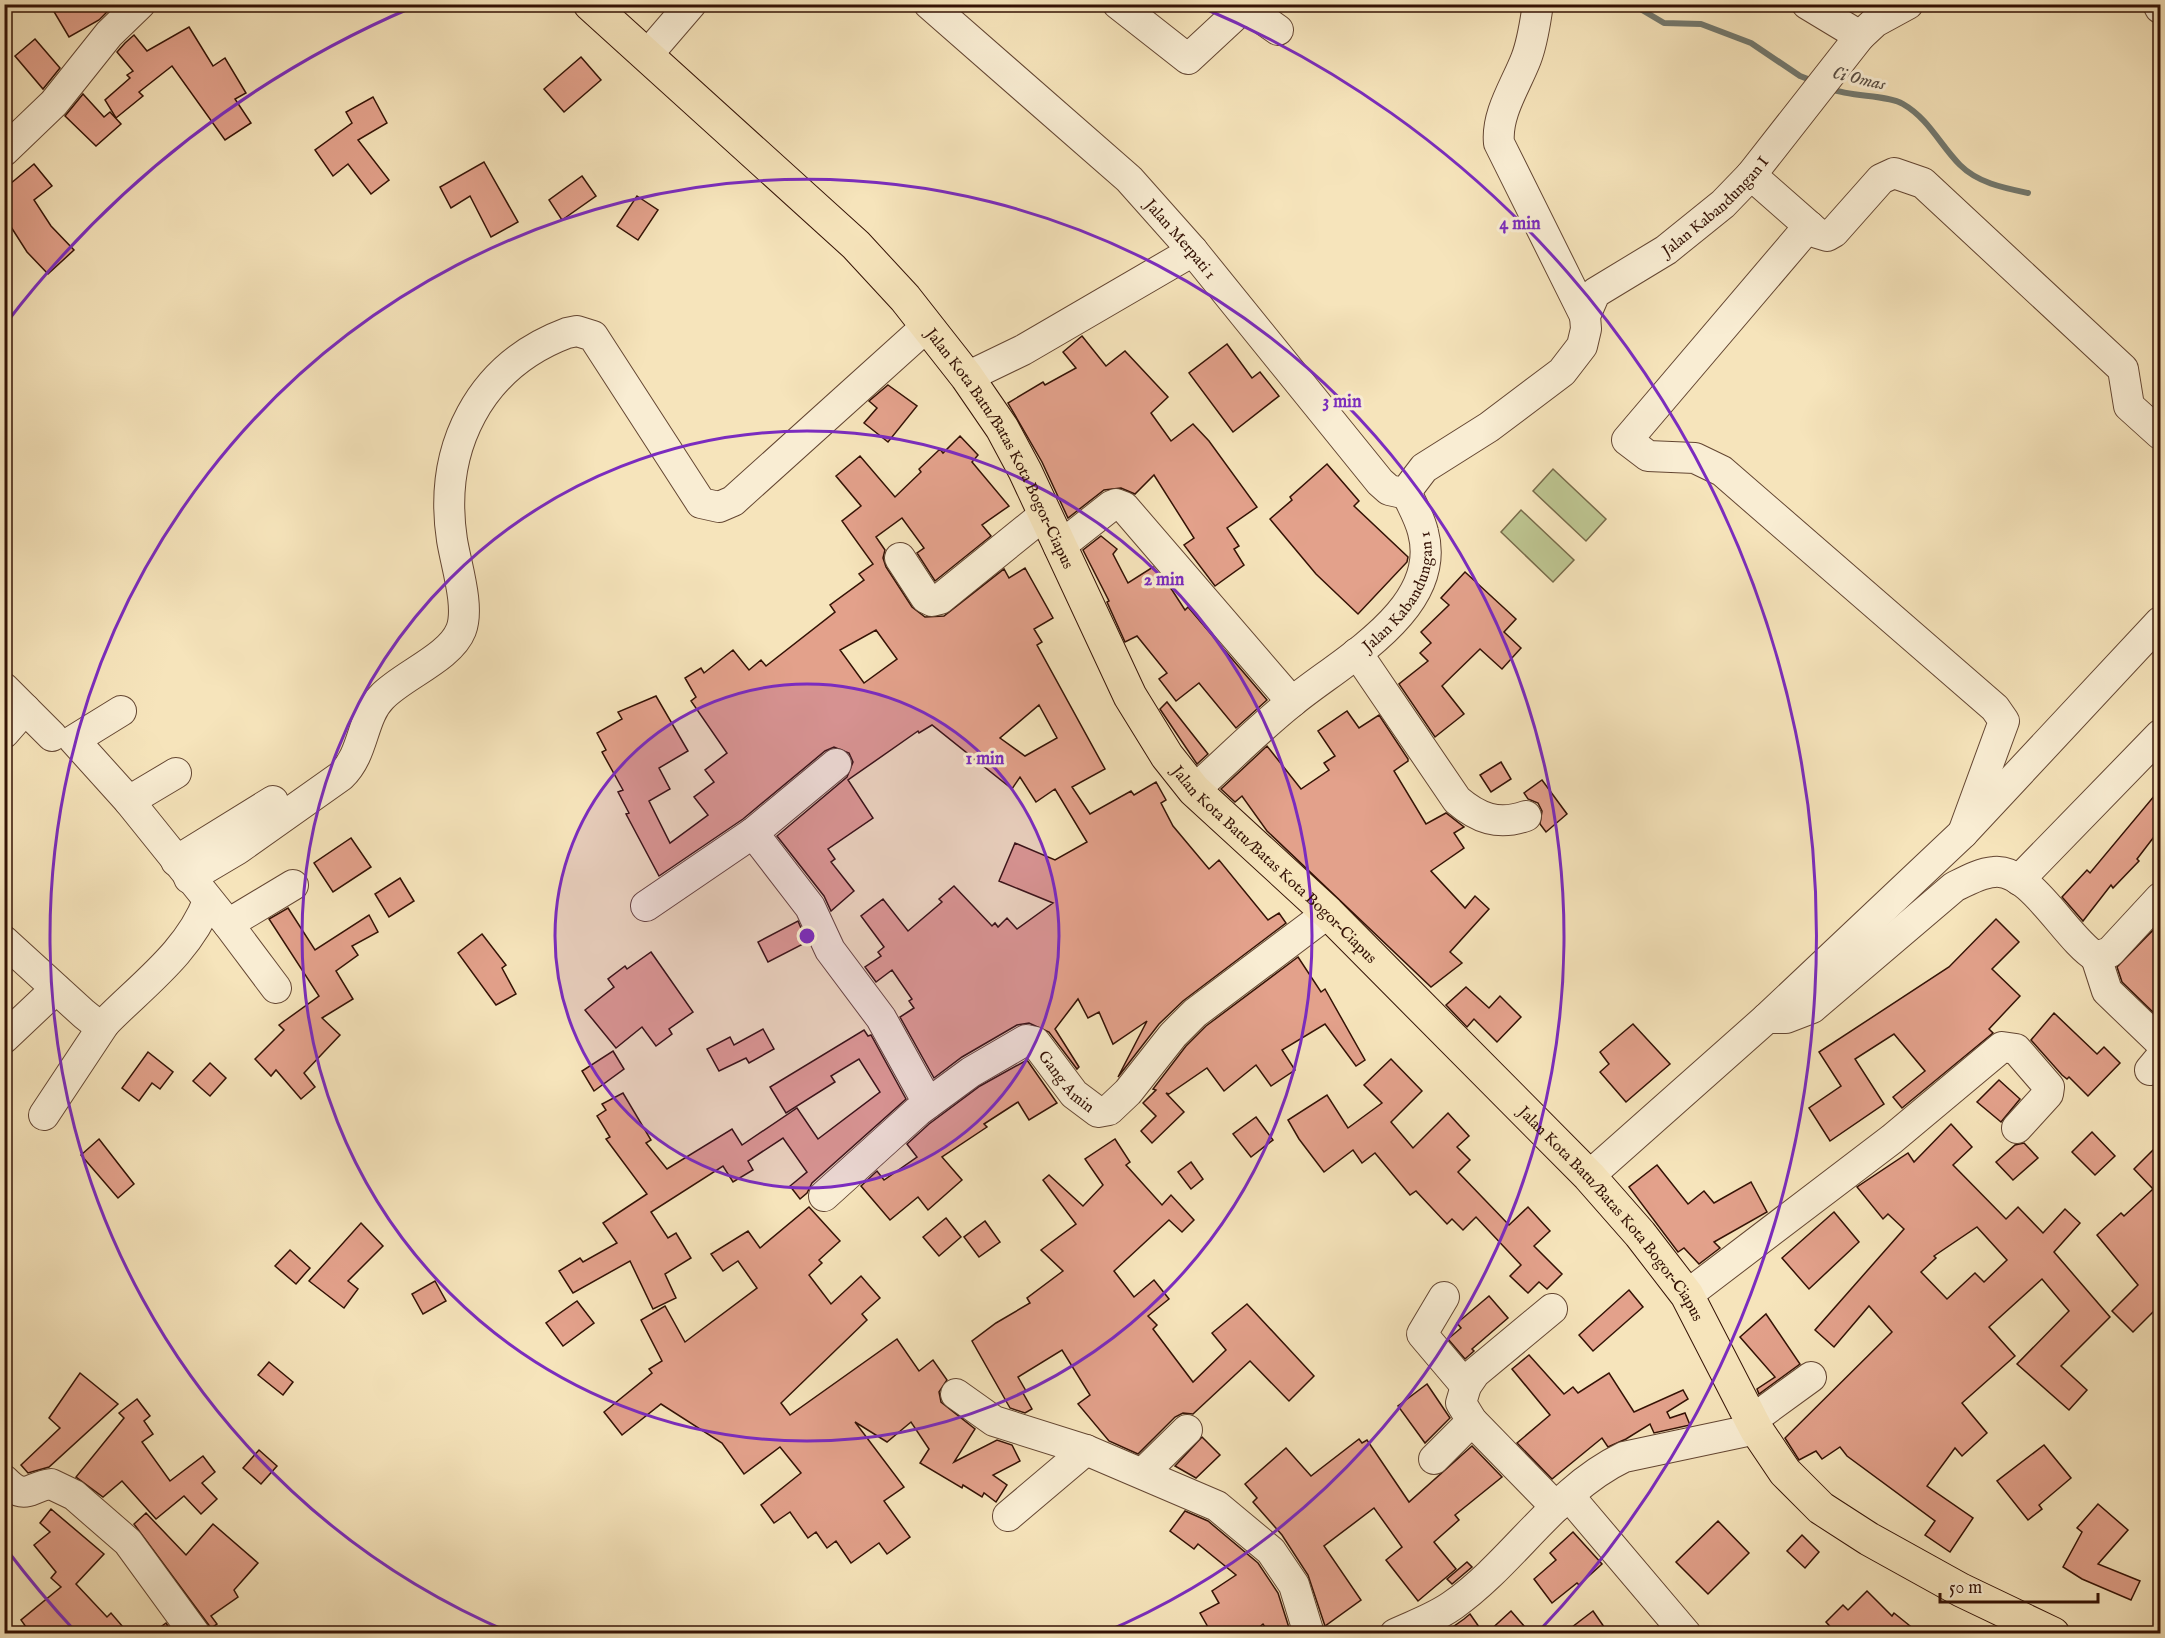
<svg xmlns="http://www.w3.org/2000/svg" width="2165" height="1638" font-family="'IM FELL English',serif">
  <style>
    .green { fill: #bdc490; stroke: #786b4a; stroke-width: 1.5 }
    .lines { fill: none; stroke-linecap: round; stroke-linejoin: round }
    .stream { stroke: #73796f; stroke-width: 6 }
    .building { fill: #e3a18b; stroke: #341205; stroke-width: 1.5; fill-rule: evenodd }
    .minor-casing { stroke: #644632; stroke-width: 32 }
    .major-casing { stroke: #341205; stroke-width: 35 }
    .minor { stroke: #f9edd3; stroke-width: 30 }
    .major { stroke: #f6e4bb; stroke-width: 33 }
    .ring { fill: none; stroke: #7b2cbf; stroke-width: 3 }
    .labels { text-anchor: middle; stroke-width: 6; stroke-linejoin: round; paint-order: stroke }
    .street-label { font-size: 16px; fill: #341205; stroke: #f9edd3 }
    .water-label { font-size: 18px; font-style: italic; fill: #594e43; stroke: #f9edd3 }
    .centre { fill: #7b2cbf; stroke: #f9edd3; stroke-width: 3 }
    .ring-label { font-size: 18px; text-anchor: middle; font-weight: bold; fill: #7b2cbf; stroke: #f9edd3; stroke-width: 6; stroke-linejoin: round; paint-order: stroke }
  </style>
  <rect width="100%" height="100%" fill="#f6e4bb"/>
  <filter id="stains"><feTurbulence type="fractalNoise" baseFrequency=".00333" numOctaves="4"/><feColorMatrix values="0 0 0 0 .2 0 0 0 0 .09 0 0 0 0 .02 0 0 0 .5 -.17"/></filter>
  <radialGradient id="worn" r=".72"><stop offset=".6" stop-color="#630" stop-opacity="0"/><stop offset="1" stop-color="#630" stop-opacity=".3"/></radialGradient>
  <g class="green">
    <path d="M1553,469L1606,519L1586,541L1533,491Z"/>
    <path d="M1521,510L1574,560L1553,582L1501,532Z"/>
  </g>
  <g class="lines">
    <g class="stream">
      <path d="M1632,4L1664,23L1701,24L1751,43L1800,76L1813,81"/>
      <path d="M1831,89C1851,97 1888,95 1903,104C1929,119 1940,145 1960,165C1978,183 2004,188 2028,193"/>
    </g>
  </g>
  <g class="building">
    <path d="M62,4H115L99,20L69,37L53,10Z"/>
    <path d="M189,27L213,66L225,58L246,93L235,99L251,123L225,140L172,66L139,92L143,96L116,118L105,100L130,78L127,75L133,71L117,52L125,43L134,35L147,51Z"/>
    <path d="M35,39L60,68L43,89L15,56Z"/>
    <path d="M581,57L601,80L564,112L544,89Z"/>
    <path d="M83,94L104,117L110,112L121,124L96,146L65,116Z"/>
    <path d="M373,97L387,123L358,140L389,180L371,194L348,164L333,176L315,150L352,123L346,112Z"/>
    <path d="M484,162L518,222L491,237L470,196L451,208L440,187Z"/>
    <path d="M34,164L52,186L34,200L51,226L74,250L48,274L27,252L4,216V189Z"/>
    <path d="M582,176L596,196L562,220L549,200Z"/>
    <path d="M637,196L658,210L638,240L617,226Z"/>
    <path d="M1082,336L1106,366L1125,351L1168,397L1151,413L1171,441L1193,424L1209,441L1257,507L1227,528L1239,546L1234,549L1244,565L1215,586L1184,545L1194,538L1154,475L1135,494L1121,488L1104,490L1068,518L1042,462L1008,403L1043,382L1045,385L1076,368L1063,352Z"/>
    <path d="M1227,344L1252,378L1260,372L1279,396L1233,432L1189,373Z"/>
    <path d="M888,385L917,406L888,442L864,423L877,408L869,401Z"/>
    <path d="M960,436L978,455L972,462L1009,506L982,525L991,536L935,581L917,553L924,548L902,518L876,537L885,550L883,558L886,567L912,607L925,617L944,616L1004,569L1009,578L1025,568L1053,618L1034,629L1042,642L1037,645L1105,769L1072,787L1090,814L1131,791L1134,795L1156,782L1166,800L1161,803L1173,826L1209,869L1219,860L1268,920L1279,913L1286,923L1183,1001L1159,1024L1118,1077L1147,1021L1113,1044L1099,1012L1088,1018L1078,999L1055,1029L1079,1067L1077,1069L1049,1032L1029,1023L1017,1025L962,1057L934,1078L900,1017L914,1008L909,1001L912,999L892,970L876,982L865,967L881,956L878,952L884,947L861,916L883,899L908,931L942,902L939,899L954,886L992,926L995,923L998,927L1007,918L1017,929L1053,903L999,881L1015,843L1055,860L1087,842L1055,789L1036,802L1020,777L1012,789L932,725L919,733L918,731L848,780L873,818L828,849L835,859L831,862L854,891L831,911L824,896L777,836L847,777L853,762L849,753L834,747L825,751L743,819L659,876L626,814L629,813L618,792L623,790L602,752L606,750L597,733L622,719L618,712L656,696L688,751L659,768L670,789L649,801L670,843L708,815L694,797L714,782L705,770L727,753L691,701L696,697L685,678L701,668L704,673L733,650L749,670L761,660L766,666L835,612L830,605L864,580L859,574L873,564L842,521L861,506L836,476L860,456L895,497L921,472L919,469L940,449L943,453ZM876,630L897,659L864,683L840,650ZM1039,705L1057,738L1025,756L1000,738Z"/>
    <path d="M1327,464L1359,501L1354,506L1408,557L1407,562L1358,614L1316,574L1270,519L1292,500L1290,497Z"/>
    <path d="M1101,536L1117,549L1113,554L1128,583L1153,567L1172,590L1185,610L1188,607L1267,700L1236,728L1199,683L1176,701L1159,679L1167,673L1137,636L1125,642L1107,602L1109,601L1083,550Z"/>
    <path d="M1465,572L1516,619L1504,632L1521,648L1502,669L1480,649L1442,686L1464,714L1435,737L1399,684L1428,661L1420,653L1431,643L1421,632L1449,605L1441,598Z"/>
    <path d="M1167,702L1208,754L1197,764L1160,709Z"/>
    <path d="M1347,711L1359,728L1379,715L1408,759V761L1394,771L1426,824L1446,813L1464,827L1454,833L1464,848L1431,871L1465,908L1475,896L1489,909L1450,952L1462,963L1431,987L1267,831L1242,796L1235,802L1221,789L1267,746L1301,789L1329,770L1324,763L1335,756L1318,731Z"/>
    <path d="M1501,762L1511,779L1491,792L1480,775Z"/>
    <path d="M1542,780L1567,814L1546,832L1540,824L1542,811L1538,803L1528,799L1524,793Z"/>
    <path d="M2160,789V829L2137,859L2139,861L2113,888L2111,885L2083,921L2062,897L2087,870L2090,873Z"/>
    <path d="M351,838L371,867L333,892L314,863Z"/>
    <path d="M400,878L414,901L389,917L375,894Z"/>
    <path d="M288,908L315,950L369,915L378,932L352,946L358,955L336,971L353,999L322,1018L340,1035L304,1073L315,1087L301,1099L276,1070L271,1076L255,1059L284,1030L279,1025L319,996L269,919Z"/>
    <path d="M1996,919L2019,942L1992,969L2020,996L1989,1029L1993,1033L1902,1108L1893,1097L1925,1071L1894,1034L1855,1059L1884,1104L1830,1141L1809,1108L1841,1086L1819,1052L1949,967Z"/>
    <path d="M798,921L807,942L768,962L758,942Z"/>
    <path d="M2160,923V1019L2122,982L2117,967Z"/>
    <path d="M482,934L506,965L502,968L516,994L496,1005L458,953Z"/>
    <path d="M651,952L693,1012L669,1029L672,1034L656,1046L642,1027L616,1048L585,1010L614,987L608,979L625,966L627,969Z"/>
    <path d="M1298,957L1321,992L1325,989L1365,1060L1356,1066L1325,1024L1282,1050L1295,1070L1271,1086L1256,1065L1224,1091L1207,1068L1169,1094L1166,1093L1184,1112L1152,1143L1141,1131L1156,1116L1143,1103L1156,1090L1153,1089L1186,1046L1206,1026Z"/>
    <path d="M1466,987L1489,1008L1500,996L1521,1017L1497,1042L1474,1019L1467,1027L1446,1005Z"/>
    <path d="M2054,1013L2097,1054L2104,1047L2120,1063L2088,1096L2069,1077L2067,1079L2062,1075L2031,1040Z"/>
    <path d="M1633,1024L1670,1064L1626,1102L1600,1072L1609,1064L1600,1052Z"/>
    <path d="M763,1029L774,1049L749,1063L746,1058L719,1071L707,1049L730,1037L734,1045Z"/>
    <path d="M864,1030L868,1036L871,1035L906,1099L812,1183L807,1193L800,1199L790,1186L807,1172L783,1138L748,1161L753,1170L733,1182L723,1166L651,1212L668,1238L676,1233L691,1258L665,1274L676,1298L653,1309L630,1261L573,1293L559,1271L580,1258L583,1262L617,1243L603,1223L647,1194L606,1139L610,1137L597,1116L606,1110L602,1104L623,1093L651,1140L646,1143L667,1169L732,1129L742,1145L797,1108L818,1139L880,1092L859,1059L831,1076L835,1082L786,1113L770,1087Z"/>
    <path d="M613,1051L624,1069L594,1091L582,1071Z"/>
    <path d="M148,1052L173,1072L160,1089L152,1083L139,1101L122,1088Z"/>
    <path d="M1391,1059L1422,1091L1391,1122L1413,1148L1448,1113L1469,1136L1457,1147L1470,1160L1458,1172L1509,1225L1528,1207L1550,1231L1534,1246L1562,1274L1547,1289L1539,1282L1528,1293L1510,1276L1521,1265L1476,1217L1463,1230L1452,1219L1447,1224L1416,1191L1410,1195L1375,1153L1362,1163L1353,1150L1324,1172L1299,1139L1288,1120L1327,1095L1348,1128L1382,1103L1364,1085Z"/>
    <path d="M1027,1060L1057,1103L1029,1120L1018,1102L984,1124L987,1127L942,1157L962,1180L928,1210L918,1197L890,1220L861,1186L877,1171L884,1180L917,1157L907,1144L929,1124L980,1086Z"/>
    <path d="M210,1063L226,1078L210,1096L193,1081Z"/>
    <path d="M1999,1080L2020,1099L2001,1122L1977,1102Z"/>
    <path d="M1256,1117L1273,1140L1251,1157L1233,1134Z"/>
    <path d="M1951,1124L1972,1147L1953,1165L2006,1219L2018,1207L2043,1233L2065,1209L2080,1223L2054,1252L2110,1317L2061,1366L2087,1390L2069,1410L2017,1364L2069,1311L2042,1279L1989,1327L2015,1356L1962,1403L1987,1433L1962,1456L1955,1448L1927,1486L1973,1518L1950,1552L1925,1535L1935,1521L1847,1456L1840,1447L1822,1459L1816,1451L1799,1460L1785,1438L1892,1332L1869,1306L1834,1347L1815,1330L1904,1229L1888,1214L1883,1219L1857,1187L1908,1153L1914,1162ZM1977,1227L2007,1260L1984,1282L1975,1273L1947,1299L1921,1272L1936,1258L1934,1256Z"/>
    <path d="M2092,1132L2115,1156L2095,1175L2072,1152Z"/>
    <path d="M99,1139L134,1184L118,1198L81,1155Z"/>
    <path d="M1115,1139L1130,1162L1126,1165L1162,1205L1171,1195L1194,1220L1182,1232L1169,1220L1114,1271L1134,1297L1154,1280L1169,1299L1148,1316L1157,1325L1153,1329L1193,1382L1226,1350L1212,1333L1247,1304L1314,1376L1289,1401L1250,1361L1193,1414L1183,1413L1175,1417L1138,1454L1109,1441L1078,1404L1090,1395L1062,1350L1018,1377L1026,1391L1023,1393L1032,1409L1025,1413L1010,1408L972,1341L996,1323L1030,1303L1027,1298L1063,1271L1041,1250L1076,1224L1043,1180L1049,1175L1083,1206L1103,1185L1085,1159Z"/>
    <path d="M2024,1143L2038,1158L2013,1180L1996,1162L2015,1145Z"/>
    <path d="M2160,1143V1305L2133,1332L2112,1311L2138,1285L2097,1235L2121,1213L2124,1216L2153,1189L2134,1169Z"/>
    <path d="M1191,1162L1203,1179L1191,1189L1178,1172Z"/>
    <path d="M1657,1165L1688,1204L1704,1191L1714,1203L1751,1182L1767,1212L1714,1242L1720,1248L1699,1264L1684,1248L1678,1252L1629,1187Z"/>
    <path d="M809,1207L840,1241L819,1260L822,1263L809,1275L831,1304L861,1276L880,1298L862,1314L867,1320L781,1403L790,1415L897,1339L919,1371L933,1360L947,1380L939,1392L941,1402L975,1429L954,1462L997,1440L1012,1445L1020,1461L993,1475L1007,1485L996,1502L984,1493L982,1497L963,1485L962,1488L920,1463L929,1449L911,1422L887,1442L855,1422L904,1487L884,1501L910,1537L887,1554L879,1543L851,1563L836,1541L827,1548L816,1532L808,1538L790,1512L774,1523L761,1505L801,1473L780,1447L744,1474L722,1443L661,1404L622,1435L604,1412L652,1373L649,1369L662,1361L641,1320L665,1306L685,1342L757,1288L738,1261L723,1271L711,1254L748,1231L760,1248Z"/>
    <path d="M1834,1212L1859,1242L1809,1289L1782,1258Z"/>
    <path d="M946,1218L961,1237L939,1256L923,1237Z"/>
    <path d="M985,1221L1000,1242L979,1257L964,1237Z"/>
    <path d="M361,1223L383,1246L348,1281L358,1289L344,1308L309,1281Z"/>
    <path d="M290,1250L310,1268L296,1284L275,1266Z"/>
    <path d="M435,1281L446,1301L423,1314L412,1294Z"/>
    <path d="M1629,1290L1643,1307L1593,1351L1579,1335Z"/>
    <path d="M1489,1296L1508,1318L1472,1349L1474,1351L1465,1359L1448,1339L1461,1328L1457,1323Z"/>
    <path d="M577,1301L594,1323L563,1346L546,1323Z"/>
    <path d="M1766,1314L1800,1364L1759,1394L1757,1389L1775,1377L1740,1337Z"/>
    <path d="M1529,1355L1564,1394L1573,1387L1578,1393L1609,1373L1634,1412L1683,1390L1688,1399L1667,1412L1670,1418L1685,1413L1690,1425L1654,1433L1650,1424L1626,1439L1608,1447L1602,1438L1552,1479L1517,1443L1550,1415L1512,1369Z"/>
    <path d="M269,1362L293,1382L283,1395L258,1375Z"/>
    <path d="M80,1373L118,1404L49,1467L28,1473L21,1465L60,1428L49,1418Z"/>
    <path d="M1427,1384L1450,1418L1425,1443L1398,1406Z"/>
    <path d="M137,1399L150,1416L144,1421L153,1434L142,1442L170,1481L203,1456L215,1472L202,1483L217,1499L201,1514L184,1496L156,1519L122,1481L103,1497L76,1477L124,1418L119,1413Z"/>
    <path d="M1202,1437L1220,1455L1196,1478L1175,1466Z"/>
    <path d="M1359,1439L1362,1443L1367,1440L1409,1502L1472,1446L1502,1477L1455,1515L1459,1520L1434,1542L1456,1569L1418,1601L1386,1560L1402,1547L1374,1508L1324,1546L1361,1600L1325,1626L1308,1575L1282,1535L1253,1502L1257,1498L1245,1484L1286,1448L1311,1476Z"/>
    <path d="M2044,1445L2071,1478L2039,1505L2042,1509L2028,1520L1997,1481Z"/>
    <path d="M259,1450L277,1466L261,1484L243,1468Z"/>
    <path d="M2098,1504L2128,1530L2098,1564L2140,1581L2131,1600L2082,1579L2063,1567L2082,1532L2077,1528Z"/>
    <path d="M51,1509L104,1554L76,1584L107,1617L111,1613L129,1634H31L21,1620L61,1587L51,1578L56,1572L34,1545L50,1532L40,1523Z"/>
    <path d="M1185,1511L1208,1521L1258,1563L1278,1593L1291,1634H1270L1263,1624L1251,1634H1230L1225,1627L1212,1634L1200,1613L1219,1603L1212,1591L1236,1575L1198,1544L1194,1549L1170,1531Z"/>
    <path d="M146,1513L186,1555L213,1524L258,1563L234,1590L238,1597L211,1616L217,1624L211,1628L134,1524Z"/>
    <path d="M1718,1521L1749,1553L1708,1594L1676,1562Z"/>
    <path d="M1573,1532L1602,1564L1579,1585L1577,1583L1552,1603L1534,1579L1556,1560L1550,1553Z"/>
    <path d="M1802,1535L1819,1552L1805,1568L1787,1551Z"/>
    <path d="M1467,1562L1472,1567L1452,1584L1447,1579Z"/>
    <path d="M1867,1591L1892,1616L1894,1613L1920,1634H1837L1826,1622L1843,1605L1848,1610Z"/>
    <path d="M1511,1611L1524,1626L1514,1634H1486Z"/>
    <path d="M1593,1611L1609,1634H1563Z"/>
    <path d="M1470,1614L1484,1634H1443L1464,1619Z"/>
    <path d="M166,1623L173,1634H151Z"/>
  </g>
  <g class="lines">
    <defs>
      <g id="minor">
        <path id="s1" d="M929,4L1129,179L1193,251L1380,482L1389,490L1407,494"/>
        <path d="M1118,4L1188,59L1244,7"/>
        <path d="M1241,4L1278,30"/>
        <path d="M1538,4C1535,23 1533,41 1526,59C1516,85 1496,114 1499,143L1585,316"/>
        <path d="M1807,4L1860,36"/>
        <path d="M2158,4L2160,8"/>
        <path d="M648,54L691,4"/>
        <path d="M4,151L54,103L109,34L140,4"/>
        <path d="M1751,175L1817,233L1827,236L1834,232L1881,179L1894,173L1923,183L2123,369L2129,406L2160,434"/>
        <path d="M1809,226L1627,440L1648,456L1695,458L1722,471L1995,708L2004,721L1963,833"/>
        <path d="M967,377L1023,350L1193,251"/>
        <path d="M1059,547L1111,506L1116,504L1124,507L1292,702"/>
        <path d="M900,558L926,598L932,601L940,599L1045,514"/>
        <path d="M1357,653L1457,800C1478,818 1498,826 1526,816"/>
        <path d="M4,688L52,736"/>
        <path d="M121,711L74,740L129,801L228,924L293,885"/>
        <path d="M4,733L25,709"/>
        <path id="s2" d="M1194,790C1227,761 1258,729 1292,702C1340,662 1444,609 1423,532C1420,519 1413,507 1407,494L1411,485L1424,468L1489,427L1562,372L1582,346L1586,329L1585,316L1595,293L1666,250L1723,204L1751,175L1860,36L1875,22L1908,4"/>
        <path d="M129,801L176,773"/>
        <path d="M753,833L810,907L830,950L881,1018L928,1103"/>
        <path d="M176,861L273,801"/>
        <path d="M189,878L238,849L341,776C365,753 361,718 382,697C403,675 450,658 461,630C470,607 456,565 452,540C438,448 479,366 567,333L577,331L593,336L701,503L719,507L733,501L926,327"/>
        <path d="M2019,880L2160,735"/>
        <path d="M646,906L753,833L836,764"/>
        <path d="M228,924L276,988"/>
        <path d="M4,941L84,1014L94,1022L105,1023C141,986 189,952 208,901"/>
        <path d="M2096,957L2107,991L2160,1042"/>
        <path d="M1767,1018L1963,833L2160,622"/>
        <path d="M4,1038L56,989"/>
        <path d="M2150,1070L2160,1058"/>
        <path d="M44,1115L105,1023"/>
        <path d="M1589,1176L1767,1018H1786L1812,1008L1954,887C1966,881 1980,873 1994,872C2031,868 2066,939 2096,957L2110,952L2160,898"/>
        <path id="s3" d="M824,1196L918,1111L971,1072L1026,1040L1035,1042L1074,1094L1098,1112L1109,1110L1128,1092L1173,1035L1195,1013L1328,913"/>
        <path d="M1687,1295L1892,1139L2002,1047L2016,1049L2049,1087L2048,1094L2017,1128"/>
        <path d="M1444,1297L1422,1334L1466,1386"/>
        <path d="M1552,1309L1475,1373L1466,1386L1461,1403L1472,1421L1556,1507"/>
        <path d="M956,1394L994,1421L1086,1450L1217,1506L1271,1551L1294,1585L1309,1634"/>
        <path d="M1752,1420L1811,1377"/>
        <path d="M1434,1459L1472,1421"/>
        <path d="M1143,1473L1187,1430"/>
        <path d="M4,1480C26,1502 28,1487 51,1484L74,1495L128,1542L195,1634"/>
        <path d="M1569,1496L1686,1634"/>
        <path d="M1008,1516L1086,1450"/>
        <path d="M1395,1634C1414,1625 1435,1618 1453,1605C1514,1562 1555,1490 1624,1457L1756,1429"/>
      </g>
      <g id="major">
        <path id="s4" d="M590,4L856,245L905,298L967,377L1002,428L1025,471L1130,696L1167,756L1194,790L1328,913L1589,1176L1640,1234L1687,1295L1756,1429L1785,1472L1821,1508L1869,1539L1961,1590L2053,1634"/>
      </g>
    </defs>
    <use href="#minor" class="minor-casing"/>
    <use href="#major" class="major-casing"/>
    <use href="#minor" class="minor"/>
    <use href="#major" class="major"/>
  </g>
  <circle cx="807" cy="936" r="252" fill="#7b2cbf" fill-opacity=".12"/>
  <g class="ring">
    <circle cx="807" cy="936" r="252"/>
    <circle cx="807" cy="936" r="505"/>
    <path d="M511 1633A757 757 0 1 1 1103 1633"/>
    <path d="M75 1631A1009 1009 0 0 1 7 1550M7 322A1009 1009 0 0 1 413 7M1201 7A1009 1009 0 0 1 1539 1631"/>
  </g>
  <g class="labels">
    <g class="street-label">
      <text dy="6" stroke="none"><textPath href="#s2" startOffset="838">Jalan Kabandungan I</textPath></text>
      <text dy="6" stroke="none"><textPath href="#s1" startOffset="345">Jalan Merpati 1</textPath></text>
      <text dy="6" stroke="none"><textPath href="#s4" startOffset="610">Jalan Kota Batu/Batas Kota Bogor–Ciapus</textPath></text>
      <text dy="6" stroke="none"><textPath href="#s2" startOffset="291">Jalan Kabandungan 1</textPath></text>
      <text dy="6" stroke="none"><textPath href="#s4" startOffset="1114">Jalan Kota Batu/Batas Kota Bogor–Ciapus</textPath></text>
      <text dy="6" stroke="none"><textPath href="#s3" startOffset="316">Gang Amin</textPath></text>
      <text dy="6" stroke="none"><textPath href="#s4" startOffset="1600">Jalan Kota Batu/Batas Kota Bogor–Ciapus</textPath></text>
    </g>
    <g class="water-label">
      <text transform="translate(1859 78) rotate(13)" y="6">Ci Omas</text>
    </g>
  </g>
  <circle cx="807" cy="936" r="9" class="centre"/>
  <g class="ring-label">
    <text x="1520" y="229">4 min</text>
    <text x="1342" y="407">3 min</text>
    <text x="1164" y="585">2 min</text>
    <text x="985" y="764">1 min</text>
  </g>
  <rect width="2165" height="1638" fill="none" stroke="#f6e4bb" stroke-width="24"/>
  <rect x="6" y="6" width="2153" height="1626" fill="none" stroke="#341205" stroke-width="3"/>
  <rect x="12" y="12" width="2141" height="1614" fill="none" stroke="#341205" stroke-width="1.5"/>
  <path d="M1940 1593v9h158v-9" fill="none" stroke="#341205" stroke-width="3"/>
  <text x="1949" y="1593" font-size="18" fill="#341205" stroke="#f9edd3" stroke-width="4.5" paint-order="stroke">50 m</text>
  <rect width="100%" height="100%" filter="url(#stains)"/>
  <rect width="100%" height="100%" fill="url(#worn)"/>
</svg>
